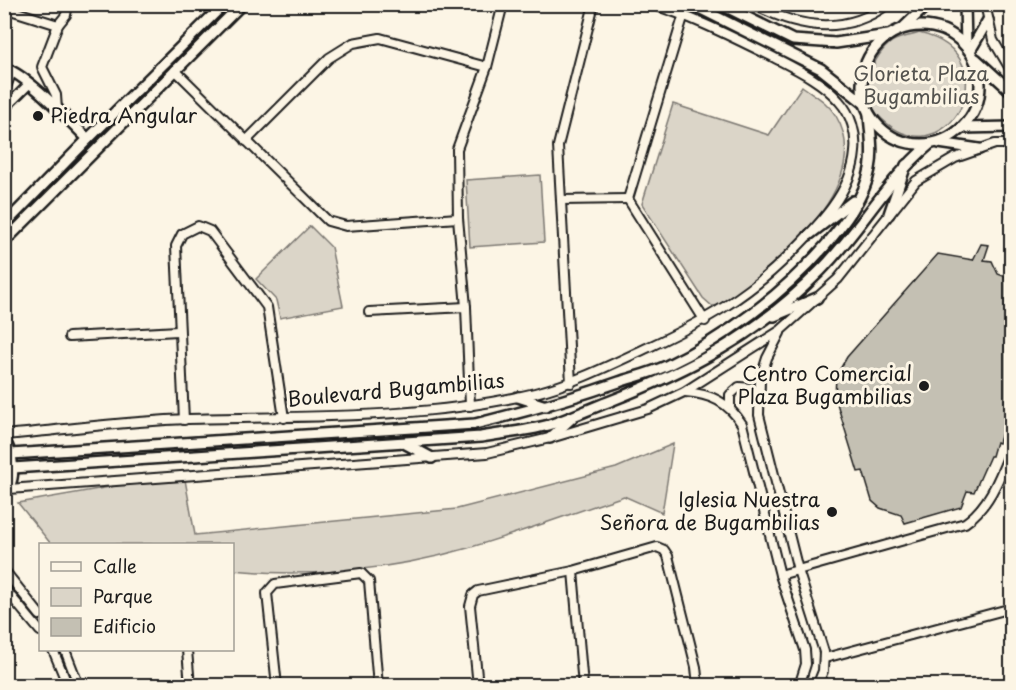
<svg xmlns="http://www.w3.org/2000/svg" width="1016" height="690" font-family="'Playpen Sans',sans-serif">
  <style>
    .green { fill: #dbd5c8; stroke: #7c7872; stroke-width: 1.5 }
    .building { fill: #c4c0b3; stroke: #1c1c1c; stroke-width: 1.5 }
    .lines { fill: none; stroke-linecap: round; stroke-linejoin: round }
    .minor-casing { stroke: #1c1c1c; stroke-width: 12 }
    .tertiary-casing { stroke: #1c1c1c; stroke-width: 14 }
    .minor { stroke: #fcf5e5; stroke-width: 8 }
    .tertiary { stroke: #fcf5e5; stroke-width: 9 }
    .poi-dot { fill: #1c1c1c; stroke: #fcf5e5; stroke-width: 2 }
    .labels { text-anchor: middle; stroke-width: 6; stroke-linejoin: round; paint-order: stroke }
    .park-label { font-size: 20px; fill: #555450; stroke: #fcf5e5 }
    .poi-label { font-size: 20px; fill: #1c1c1c; stroke: #fcf5e5; text-anchor: end }
    .street-label { font-size: 20px; fill: #1c1c1c; stroke: #fcf5e5 }
  </style>
  <rect width="100%" height="100%" fill="#fcf5e5"/>
  <filter id="ink" filterUnits="userSpaceOnUse"><feTurbulence type="fractalNoise" baseFrequency=".0167" numOctaves="2"/><feDisplacementMap in="SourceGraphic" scale="12" xChannelSelector="R" yChannelSelector="G"/><feConvolveMatrix kernelMatrix="1 2 1 2 8 2 1 2 1" color-interpolation-filters="sRGB"/></filter>
  <g filter="url(#ink)">
    <g class="green">
      <path d="M919,33C1016,55 945,188 877,114C858,93 872,55 893,41C900,37 911,36 919,33Z"/>
      <path d="M802,86C814,95 828,102 836,116C870,173 805,237 765,271C752,282 730,306 712,306L703,298L642,204L673,104L769,135Z"/>
      <path d="M540,175L544,242L470,247L466,180Z"/>
      <path d="M310,226L331,247L343,306L280,318L276,300L256,279Z"/>
      <path d="M673,444L662,513L624,496C572,513 520,533 468,548C393,570 310,578 233,570L232,544H51L18,503L184,474L195,535L457,509L616,468Z"/>
    </g>
    <path class="building" d="M981,244L989,245L984,260L992,261L998,274L1011,279V403L999,443L996,442L992,456H990L974,492L967,491L961,507L905,523L901,515L880,508L872,501L863,471L858,472L835,397L836,376L847,357L938,254L973,260Z"/>
    <g class="lines">
      <defs>
        <g id="minor">
          <path d="M753,4C797,28 845,36 888,4"/>
          <path d="M985,4L993,40L1012,72"/>
          <path d="M4,8L58,25"/>
          <path d="M684,14L628,199L705,321"/>
          <path d="M175,70L328,221L346,226L458,218"/>
          <path d="M4,93L12,71"/>
          <path d="M4,109L29,84"/>
          <path d="M57,110L56,95L42,67L58,25L66,15L68,4"/>
          <path d="M246,141L329,58L353,43L380,38L487,67"/>
          <path d="M561,200L628,199"/>
          <path d="M369,312L466,307"/>
          <path d="M780,333L767,358L760,380L759,415L798,570L824,652L823,671L817,686"/>
          <path d="M69,337L178,331"/>
          <path d="M571,383L558,146L594,4"/>
          <path d="M685,392C711,394 728,402 742,424L780,575L805,650L806,664L799,686"/>
          <path d="M470,406L466,307L458,218L457,149L487,67L503,4"/>
          <path d="M730,408V395L739,387L752,388L758,398"/>
          <path d="M184,420L176,246L182,234L198,226L210,231L267,307L284,418"/>
          <path d="M4,435C65,430 127,421 188,419C301,416 425,420 535,393C575,383 612,364 649,347C704,321 748,297 791,253C818,226 852,192 855,152C857,134 851,114 839,101C822,81 796,69 773,57C732,37 694,17 650,4"/>
          <path d="M9,489L487,453L554,437L648,409L684,392L781,330L838,279L916,181L955,158L995,144H1012"/>
          <path d="M4,570L40,615"/>
          <path d="M573,571L583,686"/>
          <path d="M780,575L965,523C990,506 1001,474 1012,447"/>
          <path d="M4,588L40,631"/>
          <path d="M53,650L68,686"/>
          <path d="M65,650L79,686"/>
          <path d="M187,650L190,686"/>
          <path d="M825,658L1012,608"/>
          <path d="M277,686L267,593L275,584L361,573L369,581L378,686"/>
          <path d="M478,686L470,606L473,595L478,591L573,571L657,547L664,550L668,556L696,667L698,686"/>
          <path d="M1001,686L1012,683"/>
        </g>
        <g id="tertiary">
          <path d="M691,4L821,69L864,103"/>
          <path d="M720,4L793,40L836,43L888,35"/>
          <path d="M965,4L966,46"/>
          <circle cx="921" cy="85" r="59"/>
          <path d="M903,28L928,4"/>
          <path d="M970,51L988,20"/>
          <path d="M976,59L1012,92"/>
          <path d="M4,68C28,75 69,121 88,139"/>
          <path d="M962,128L1012,127"/>
          <path d="M939,143L979,149"/>
          <path d="M889,214L906,165"/>
          <path d="M4,225L88,139L224,4"/>
          <path d="M809,235L853,201"/>
          <path d="M4,242L242,4"/>
          <path d="M774,316L817,298"/>
          <path d="M518,397L546,406"/>
          <path d="M550,438L572,418"/>
          <path d="M4,440C13,453 18,481 4,492"/>
          <path d="M404,443L432,458"/>
          <path d="M11,454L475,424C524,412 571,399 619,382C634,377 651,373 666,366C725,338 782,295 825,246C843,225 865,197 870,169C874,151 870,132 869,114"/>
          <path d="M13,468L481,437C504,433 527,431 549,425C569,419 589,409 608,402C692,369 756,336 820,271C861,230 884,183 930,144"/>
        </g>
      </defs>
      <use href="#minor" class="minor-casing"/>
      <use href="#tertiary" class="tertiary-casing"/>
      <use href="#minor" class="minor"/>
      <use href="#tertiary" class="tertiary"/>
    </g>
  </g>
  <g class="poi-dot">
    <circle cx="38" cy="116" r="6"/>
    <circle cx="924" cy="386" r="6"/>
    <circle cx="832" cy="512" r="6"/>
  </g>
  <g class="labels">
    <g class="park-label">
      <text x="921" y="81">Glorieta Plaza<tspan x="921" dy="23">Bugambilias</tspan></text>
    </g>
    <g class="poi-label">
      <text x="50" y="123" text-anchor="start">Piedra Angular</text>
      <text x="912" y="381">Centro Comercial<tspan x="912" dy="23">Plaza Bugambilias</tspan></text>
      <text x="820" y="507">Iglesia Nuestra<tspan x="820" dy="23">Señora de Bugambilias</tspan></text>
    </g>
    <g class="street-label">
      <text transform="translate(396 390) rotate(-5)" y="7">Boulevard Bugambilias</text>
    </g>
  </g>
  <rect width="1016" height="690" fill="none" stroke="#fcf5e5" stroke-width="24"/>
  <rect x="12" y="12" width="992" height="666" fill="none" stroke="#1c1c1c" stroke-width="2" filter="url(#ink)"/>
  <rect x="39" y="543" width="195" height="108" fill="#fcf5e5" stroke="#a29e95" stroke-width="1.5"/>
  <rect x="51" y="562" width="30" height="9" fill="#fcf5e5" stroke="#a29e95" stroke-width="1.5"/>
  <text x="93" y="573" font-size="18" fill="#1c1c1c">Calle</text>
  <rect x="51" y="588" width="30" height="18" fill="#dbd5c8" stroke="#a29e95" stroke-width="1.5"/>
  <text x="93" y="603" font-size="18" fill="#1c1c1c">Parque</text>
  <rect x="51" y="618" width="30" height="18" fill="#c4c0b3" stroke="#a29e95" stroke-width="1.5"/>
  <text x="93" y="633" font-size="18" fill="#1c1c1c">Edificio</text>
</svg>
